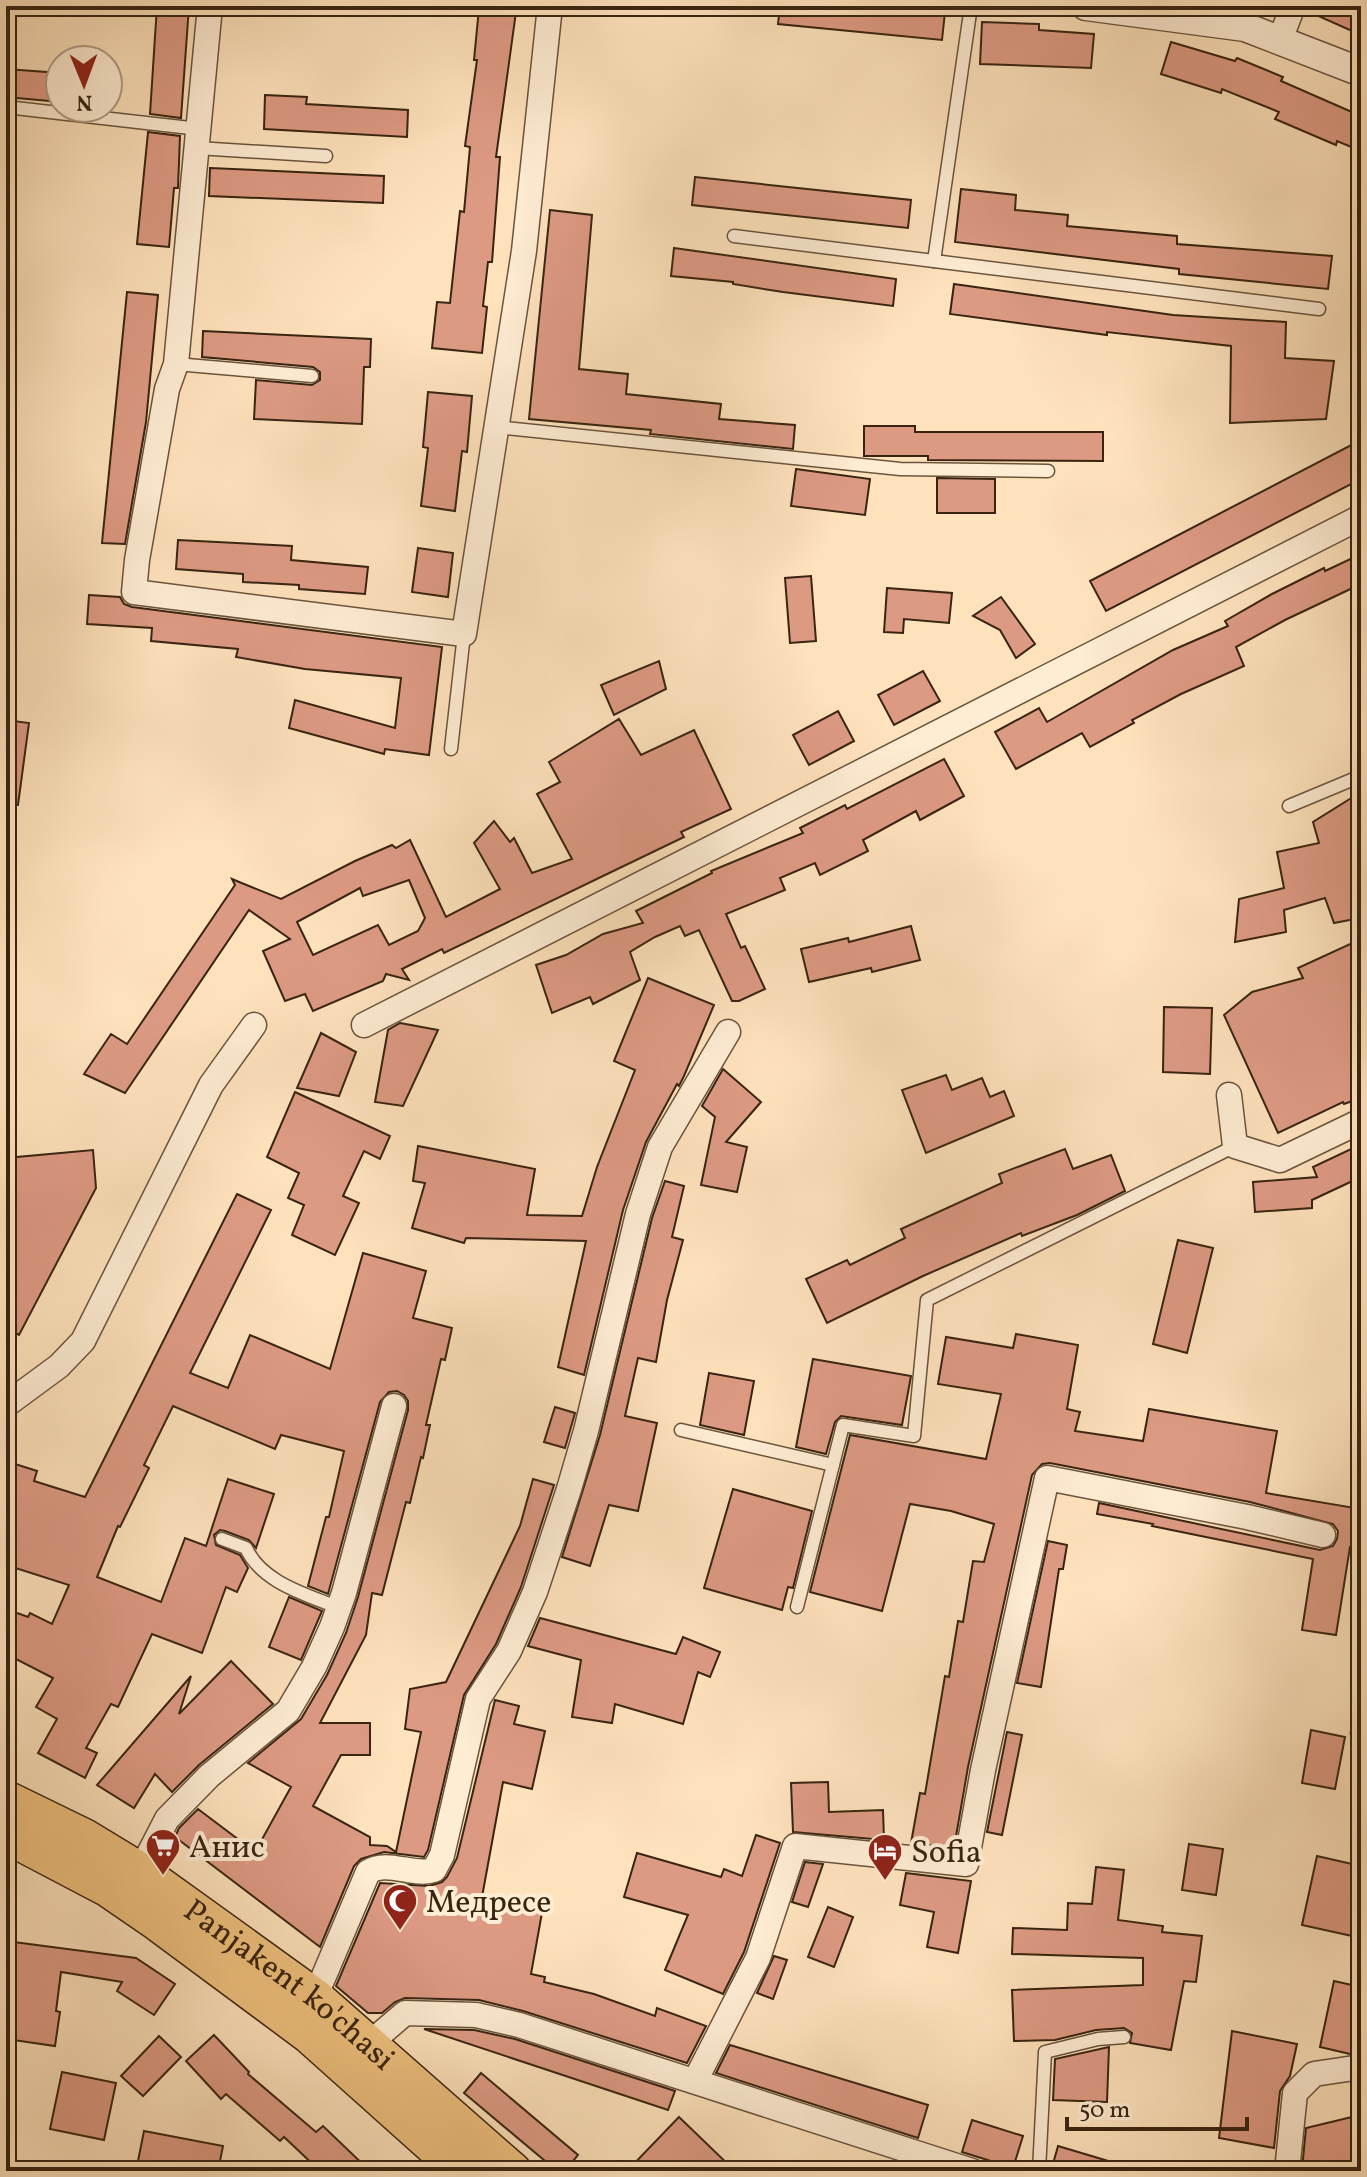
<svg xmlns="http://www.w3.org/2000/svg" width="1367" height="2177" font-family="Vollkorn,serif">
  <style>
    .building { fill: #dd9a83; stroke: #382411; stroke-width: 2; fill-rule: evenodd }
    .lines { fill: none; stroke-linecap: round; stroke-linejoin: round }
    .service-casing { stroke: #6a543c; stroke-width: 15 }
    .minor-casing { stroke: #6a543c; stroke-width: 27 }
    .tertiary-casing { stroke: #6a543c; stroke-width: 31 }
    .primary-casing { stroke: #382411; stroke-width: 39 }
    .service { stroke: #feecd3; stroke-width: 12 }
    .minor { stroke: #feecd3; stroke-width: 24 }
    .tertiary { stroke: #feecd3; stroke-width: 28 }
    .primary { stroke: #efc17e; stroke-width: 36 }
    .labels { text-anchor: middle; stroke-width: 8; stroke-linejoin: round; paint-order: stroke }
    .poi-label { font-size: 32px; fill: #382411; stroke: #feecd3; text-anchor: start }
    .street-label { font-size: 32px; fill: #382411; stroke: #feecd3 }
  </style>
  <rect width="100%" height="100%" fill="#fee2bc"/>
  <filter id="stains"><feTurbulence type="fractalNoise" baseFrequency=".0025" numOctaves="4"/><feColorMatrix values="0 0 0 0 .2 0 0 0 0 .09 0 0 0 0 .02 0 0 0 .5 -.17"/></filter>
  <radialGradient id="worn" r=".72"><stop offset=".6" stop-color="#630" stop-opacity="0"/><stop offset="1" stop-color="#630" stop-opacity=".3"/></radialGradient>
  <g class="building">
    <path d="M157,6H189L181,118L150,114Z"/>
    <path d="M780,6H878L945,12L942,40L778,24Z"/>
    <path d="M1308,6H1361V35L1307,11Z"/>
    <path d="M479,8L516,12L496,157H500L492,262H488L483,306L487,307L482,353L432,348L437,302L450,303L460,211L464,212L470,147L465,146L477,60H474Z"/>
    <path d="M982,22L1039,24V30L1094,34L1091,68L980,64Z"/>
    <path d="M1171,42L1235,61L1237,58L1283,77L1281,81L1361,116V151L1337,141L1336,145L1275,119L1279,112L1222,89L1221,93L1161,74Z"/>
    <path d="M6,69L60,73V102L6,97Z"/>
    <path d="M265,95L307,97L306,104L408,110L407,137L264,129Z"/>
    <path d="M148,132L180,136L178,188H174L169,247L137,244Z"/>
    <path d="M210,168L384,176L383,203L209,196Z"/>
    <path d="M695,177L911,200L908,228L692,205Z"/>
    <path d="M961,189L1016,195L1015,210L1068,215L1067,226L1177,236V244L1332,256L1328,289L1179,274V269L955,242Z"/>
    <path d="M550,210L592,215L579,369L628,374L626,394L721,404L719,419L795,425L793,449L650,434L651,430L529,419Z"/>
    <path d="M674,248L896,279L893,306L783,292L733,284V282L671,276Z"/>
    <path d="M954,284L1173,315L1286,322L1285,358L1334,361L1326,419L1230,423L1231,346L1107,332V335L950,314Z"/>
    <path d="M127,292L158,295L146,422L125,544L102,543Z"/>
    <path d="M203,331L371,339L370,367H364L362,424L254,419L256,380L312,385L320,380V372L313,367L202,357Z"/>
    <path d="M428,392L472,396L467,452L462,451L455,511L421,506L428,448L423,447Z"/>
    <path d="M864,426H915V432H1103V461L928,460V456H864Z"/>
    <path d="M1361,440V479L1106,611L1090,581Z"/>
    <path d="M796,469L870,479L865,515L791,506Z"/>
    <path d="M937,478L995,479V513H937Z"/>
    <path d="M178,540L292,546L291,560L368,567L365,594L299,589V585L243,582V574L176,569Z"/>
    <path d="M418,548L453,553L448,597L412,592Z"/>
    <path d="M1361,554V584L1285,620L1236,647L1244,666L1181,694L1132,720L1134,723L1090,747L1082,733L1016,769L995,732L1039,708L1047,722L1173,650L1228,626L1225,621L1272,594L1324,568L1325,571Z"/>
    <path d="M811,576L816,641L790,643L785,578Z"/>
    <path d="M887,588L952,593L949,623L904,619L903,633L884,632Z"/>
    <path d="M89,595L120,597L124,604L132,607L442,647L429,755L385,749L384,754L289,728L295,700L395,728L401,678L305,669L236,657L238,649L151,641L152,628L87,624Z"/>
    <path d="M1001,597L1035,644L1016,658L1000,630L973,616Z"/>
    <path d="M659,661L666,689L614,715L601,685Z"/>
    <path d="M923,671L940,701L894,725L878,695Z"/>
    <path d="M838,711L854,741L809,765L793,735Z"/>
    <path d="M619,719L641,755L694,730L731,809L681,832L684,837L603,876L444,953L442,949L402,969L409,980L386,974L383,981L313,1011L305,994L285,1001L263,951L290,939L249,910L125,1093L84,1074L111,1034L127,1044L235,885L232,879L281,899L355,861L392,845L396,848L410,840L446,917L500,889L474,843L494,821L510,842L514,838L532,873L572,859L537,794L560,782L549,762ZM409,880L425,918L418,931L389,945L378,925L313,955L297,922L360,888L363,896Z"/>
    <path d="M6,720L29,723L18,805L6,804Z"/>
    <path d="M944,759L964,796L920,820L916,811L863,840L868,851L820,875L815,863L780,878L785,890L726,914L741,948L745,946L765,989L739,1001H732L699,930L685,936L680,926L655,937L630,952L640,980L593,1004L590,997L552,1013L536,965L566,955L603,934L643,923L636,911L712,873L711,871L803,833L800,828L845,805L847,809Z"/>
    <path d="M1361,792V904L1351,906L1355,919L1334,923L1325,898L1284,910L1286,932L1235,942L1239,899L1284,888L1277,852L1319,843L1313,822Z"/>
    <path d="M911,926L920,960L872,972L871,968L809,982L801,949L848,938L849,942Z"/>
    <path d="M1361,939V975L1357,977L1361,991V1098L1344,1104L1343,1102L1278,1133L1224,1015L1252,992L1303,978L1298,968Z"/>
    <path d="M648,978L714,1005L684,1076L679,1086L677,1084L646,1142L623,1210L584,1375L558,1367L586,1241L466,1238L464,1243L412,1228L425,1183L413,1181L418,1146L535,1169L527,1215L582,1216L597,1167L635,1070L614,1061Z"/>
    <path d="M1164,1007L1212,1008L1210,1074L1163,1072Z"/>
    <path d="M400,1023L438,1030L403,1106L375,1102L388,1030Z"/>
    <path d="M321,1033L356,1052L339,1096L297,1088Z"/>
    <path d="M723,1069L761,1102L726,1142L747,1147L737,1192L701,1185L715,1117L702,1106Z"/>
    <path d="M946,1075L952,1090L982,1078L990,1097L1004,1091L1014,1116L926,1153L902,1090Z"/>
    <path d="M295,1092L390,1136L380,1159L364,1151L343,1196L359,1203L335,1255L292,1235L304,1205L288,1198L299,1173L267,1157Z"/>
    <path d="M1065,1149L1073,1169L1111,1155L1125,1191L1077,1215L1022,1236L1021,1233L923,1276L827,1323L806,1279L847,1260L850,1265L905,1238L901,1229L1002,1183L999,1174Z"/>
    <path d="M1351,1149L1361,1170V1177L1312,1200V1208L1255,1212L1253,1182L1317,1177L1313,1167Z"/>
    <path d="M93,1150L96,1188L19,1335L6,1328V1158Z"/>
    <path d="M665,1181L684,1186L672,1237L683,1240L667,1300L656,1362L638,1358L625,1416L657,1423L638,1511L609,1505L590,1566L562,1557L600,1435L652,1218Z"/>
    <path d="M237,1194L271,1210L190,1373L228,1388L250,1335L330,1369L363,1253L426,1271L413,1318L452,1328L445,1360L441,1359L426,1425H430L423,1458L421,1457L410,1503L406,1502L382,1595L372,1593L366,1635L320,1723H370V1755H341L313,1806L370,1837V1845L387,1846L396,1852L421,1732L405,1729L410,1689L446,1682L520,1526L533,1479L554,1485L521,1587L496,1644L464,1695L428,1850L424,1857L384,1852L361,1859L354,1866L320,1947L175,1837L179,1828L198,1809L255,1852L291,1787L248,1763L301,1719L327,1675L346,1633L358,1597L408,1410V1401L404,1395L397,1391L389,1392L380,1402L328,1594L308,1586L326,1517H329L344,1451L281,1435L275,1449L173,1406L144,1465L149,1468L120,1527L118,1526L97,1577L161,1602L185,1538L206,1546L228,1479L274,1494L256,1548L249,1540L225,1531L220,1530L214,1535L216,1545L240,1555L248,1568L237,1592L226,1587L202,1653L152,1634L118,1707L111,1704L86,1748L97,1753L85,1778L38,1753L57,1719L36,1707L53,1678L6,1654V1609L28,1617L30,1613L52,1624L69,1585L6,1565V1461L37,1471L34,1481L85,1497Z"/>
    <path d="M1178,1240L1213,1248L1187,1353L1153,1344Z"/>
    <path d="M1016,1334L1078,1345L1067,1409L1080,1412L1075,1431L1143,1441L1149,1409L1277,1431L1266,1493L1361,1509V1550L1350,1547L1336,1635L1302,1630L1313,1559L1152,1526L1153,1524L1097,1514L1099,1503L1320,1550L1333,1546L1337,1539L1338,1531L1333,1524L1250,1502L1050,1463L1042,1464L1032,1475L968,1767L954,1848L911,1843L920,1793L925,1794L945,1676L949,1677L958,1621L963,1622L973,1561L984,1562L994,1524L951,1511L910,1504L882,1611L810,1592L850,1435L986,1459L1001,1394L938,1384L946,1337L1013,1348Z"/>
    <path d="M813,1359L911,1376L902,1425L841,1416L835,1422L826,1454L796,1447Z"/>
    <path d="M709,1373L754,1381L744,1435L700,1425Z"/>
    <path d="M555,1407L575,1413L565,1448L544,1442Z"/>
    <path d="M733,1489L812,1511L793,1588L788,1587L782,1610L704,1588Z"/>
    <path d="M1048,1541L1067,1545L1063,1569H1059L1041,1687L1017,1683Z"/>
    <path d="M289,1597L322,1611L301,1660L269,1647Z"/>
    <path d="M540,1618L676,1654L683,1637L720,1652L710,1677L698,1672L683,1724L615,1704L612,1723L572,1717L581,1660L528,1646Z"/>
    <path d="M231,1661L273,1704L199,1765L172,1792L155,1774L134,1808L97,1785L191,1676L179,1714Z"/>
    <path d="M495,1700L519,1706L514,1724L545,1731L532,1789L503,1782L482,1897L543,1907L531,1974L545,1977L544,1982L594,1994L655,2016L657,2008L706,2026L687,2063L523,2011L479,2000L405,1998L395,2002L382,2013H368L336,1986L380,1883L429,1886L442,1882L447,1877L457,1858Z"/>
    <path d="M1311,1730L1345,1737L1335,1789L1302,1783Z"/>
    <path d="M1007,1732L1022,1735L1002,1835L987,1832Z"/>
    <path d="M828,1782L829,1812L883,1810L884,1840L793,1832L791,1783Z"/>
    <path d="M756,1835L780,1843L744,1952L723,1994L665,1970L688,1915L624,1897L637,1853L721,1877L724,1869L742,1876Z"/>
    <path d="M1189,1844L1223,1849L1216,1895L1182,1890Z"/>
    <path d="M1317,1856L1361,1866V1938L1302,1925Z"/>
    <path d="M805,1862L823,1864L808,1907L792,1902Z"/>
    <path d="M1096,1867L1124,1870L1118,1920L1163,1926L1162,1932L1202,1936L1196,1982L1184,1981L1171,2050L1130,2043L1132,2033L1124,2028L1096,2030L1055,2040L1014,2041L1012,1990L1143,1985V1958L1012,1954L1013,1928L1067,1930L1068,1903L1092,1904Z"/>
    <path d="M906,1873L971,1881L958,1953L927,1947L934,1912L900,1905Z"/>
    <path d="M828,1907L853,1917L834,1967L808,1957Z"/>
    <path d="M6,1941L136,1958L175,1984L154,2015L117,1991L122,1982L61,1972L56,2011L60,2012L55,2046L6,2039Z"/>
    <path d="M774,1956L787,1960L773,1999L757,1993Z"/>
    <path d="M1334,1981L1361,1987V2052L1350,2054L1320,2047Z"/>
    <path d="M424,2029L474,2030L515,2039L675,2091L668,2110Z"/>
    <path d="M1232,2031L1297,2044L1290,2076L1280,2091L1274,2148L1219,2138Z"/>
    <path d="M214,2035L249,2072L248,2074L316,2132L323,2126L370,2171H320L284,2137L280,2141L226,2094L221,2099L186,2061Z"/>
    <path d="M159,2036L181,2057L143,2096L121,2076Z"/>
    <path d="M730,2045L928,2105L918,2138L716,2073Z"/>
    <path d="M1109,2047L1107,2102L1053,2100L1055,2059Z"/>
    <path d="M62,2072L116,2083L104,2140L50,2129Z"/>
    <path d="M481,2073L578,2155L565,2171H557L464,2093Z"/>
    <path d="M1356,2116L1361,2139V2171H1306L1303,2159L1306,2128Z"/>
    <path d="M679,2117L735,2171H627Z"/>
    <path d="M972,2120L1023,2136L1013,2168L962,2152Z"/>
    <path d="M144,2131L223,2146L218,2171H136Z"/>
    <path d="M1058,2146L1125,2166L1124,2171H1051Z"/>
  </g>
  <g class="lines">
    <defs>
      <g id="service">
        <path d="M971,6L934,261L1319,309"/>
        <path d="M6,107L199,129"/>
        <path d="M197,148L326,156"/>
        <path d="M734,236L934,261"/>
        <path d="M176,364L312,376"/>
        <path d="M496,427L900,469L1048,471"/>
        <path d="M1361,735L1358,736L1361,742"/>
        <path d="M451,749L464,634"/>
        <path d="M1289,806L1361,776"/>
        <path d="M681,1430L833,1465"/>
        <path d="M222,1539L246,1548C262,1583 306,1594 339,1608"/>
        <path d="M797,1607L843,1425L914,1436L927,1300L1235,1146"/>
        <path d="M1357,1733L1361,1734"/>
        <path d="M6,2113V2114"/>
        <path d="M1039,2171L1045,2052L1098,2039L1124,2037"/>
      </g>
      <g id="minor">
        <path d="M210,6L176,364L167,389L137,560L134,592L464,634L524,251L550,6"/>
        <path d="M1280,40L1293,6"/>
        <path d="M364,1025L1361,517"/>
        <path d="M1229,1095L1235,1146L1280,1160L1361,1121"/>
        <path d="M6,1405L59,1366L83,1341L211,1085L254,1025"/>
        <path d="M140,1871L167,1819L209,1776L288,1711L314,1667L332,1627L344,1593L394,1406"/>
        <path d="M315,1997L368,1872C387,1859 414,1877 434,1870L442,1855L478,1699L509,1651L535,1592L569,1489L586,1431L638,1214L660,1147L728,1032"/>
        <path d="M370,2043L405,2013L476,2015L519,2025L972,2171"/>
        <path d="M695,2081L758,1958L795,1846L966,1864L983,1770L1047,1478L1247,1517L1323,1535"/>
        <path d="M1287,2171L1295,2093L1314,2074L1361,2067"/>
      </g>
      <path id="tertiary" d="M1086,6L1245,27L1361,72"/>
      <g id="primary">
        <path id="s1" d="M6,1799L84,1837L140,1871L315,1997L513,2171"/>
        <path d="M6,1835L107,1888L158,1923L309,2035L461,2171"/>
      </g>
    </defs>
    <use href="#service" class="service-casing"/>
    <use href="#minor" class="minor-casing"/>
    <use href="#tertiary" class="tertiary-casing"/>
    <use href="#primary" class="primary-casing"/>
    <use href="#service" class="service"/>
    <use href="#minor" class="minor"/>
    <use href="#tertiary" class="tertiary"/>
    <use href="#primary" class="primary"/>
  </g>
  <defs>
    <symbol id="supermarket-pin" viewBox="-11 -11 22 30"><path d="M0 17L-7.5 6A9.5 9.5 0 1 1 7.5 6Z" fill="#8f2418" stroke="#feecd3"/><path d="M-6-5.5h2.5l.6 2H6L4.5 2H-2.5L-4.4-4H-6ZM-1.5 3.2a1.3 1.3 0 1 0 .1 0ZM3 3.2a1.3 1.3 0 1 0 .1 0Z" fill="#fff"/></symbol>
    <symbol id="hotel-pin" viewBox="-11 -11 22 30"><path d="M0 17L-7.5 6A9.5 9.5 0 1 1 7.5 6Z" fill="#8f2418" stroke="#feecd3"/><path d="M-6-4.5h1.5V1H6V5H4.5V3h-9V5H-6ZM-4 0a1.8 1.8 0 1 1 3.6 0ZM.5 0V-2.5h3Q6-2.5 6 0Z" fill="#fff"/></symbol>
    <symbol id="mosque-pin" viewBox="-11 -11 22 30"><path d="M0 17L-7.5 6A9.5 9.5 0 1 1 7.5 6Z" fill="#8f2418" stroke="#feecd3"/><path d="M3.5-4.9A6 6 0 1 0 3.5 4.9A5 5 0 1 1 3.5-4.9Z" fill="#fff"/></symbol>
  </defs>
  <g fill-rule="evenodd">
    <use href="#supermarket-pin" x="143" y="1826" width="40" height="54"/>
    <use href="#hotel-pin" x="865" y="1831" width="40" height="54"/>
    <use href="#mosque-pin" x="380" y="1881" width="40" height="54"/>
  </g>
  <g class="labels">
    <g class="poi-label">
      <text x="189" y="1857">Анис</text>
      <text x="911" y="1862">Sofia</text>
      <text x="426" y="1912">Медресе</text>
    </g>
    <g class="street-label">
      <text dy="11" stroke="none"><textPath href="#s1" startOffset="340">Panjakent ko'chasi</textPath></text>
    </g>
  </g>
  <rect width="1367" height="2177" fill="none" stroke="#fee2bc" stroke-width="32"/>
  <rect x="8" y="8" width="1351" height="2161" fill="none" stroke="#382411" stroke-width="4"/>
  <rect x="16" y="16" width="1335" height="2145" fill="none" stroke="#382411" stroke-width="2"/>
  <g transform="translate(84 84) rotate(179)"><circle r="38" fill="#feecd3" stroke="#af9c85" stroke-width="2"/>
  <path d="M0-6L14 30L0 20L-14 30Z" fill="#8f2418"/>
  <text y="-12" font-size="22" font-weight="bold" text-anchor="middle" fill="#382411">N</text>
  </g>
  <path d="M1067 2117v12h180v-12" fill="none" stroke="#382411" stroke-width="4"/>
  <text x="1079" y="2117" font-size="24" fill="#382411" stroke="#feecd3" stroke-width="6" paint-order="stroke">50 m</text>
  <rect width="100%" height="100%" filter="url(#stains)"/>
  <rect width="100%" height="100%" fill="url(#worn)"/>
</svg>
